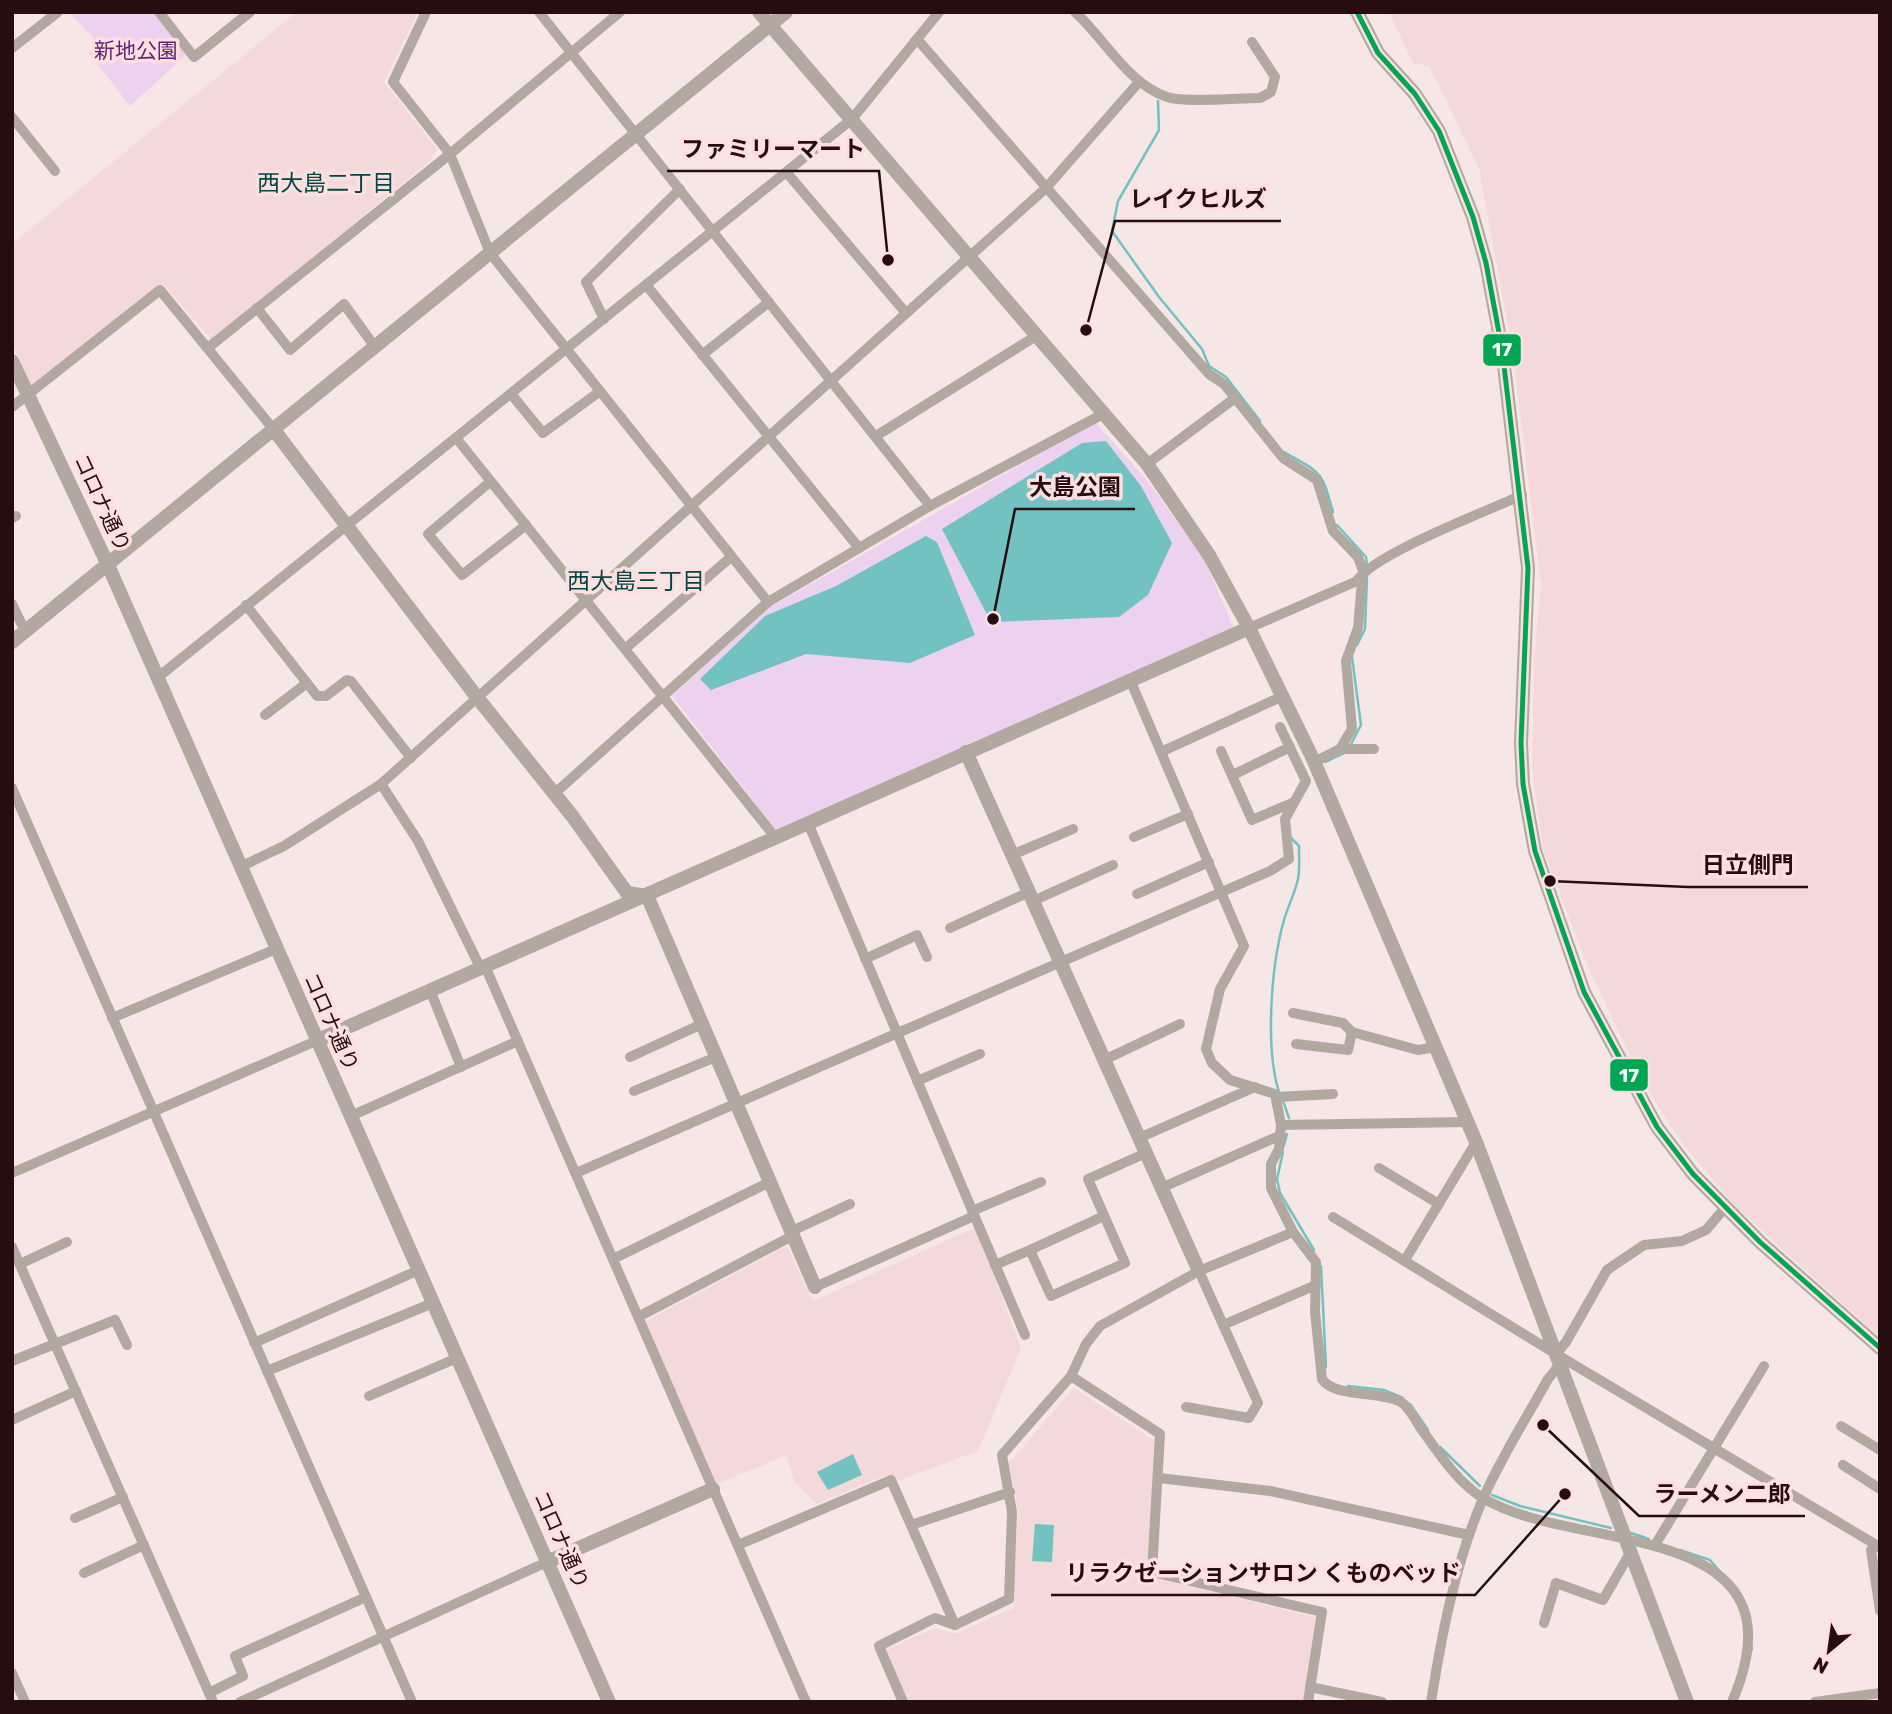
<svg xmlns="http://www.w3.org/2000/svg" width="1892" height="1714" font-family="Rubik,'Noto Sans JP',sans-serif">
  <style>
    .built { fill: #f4d9da }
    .green { fill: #edd2f0 }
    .water { fill: #72c2c1 }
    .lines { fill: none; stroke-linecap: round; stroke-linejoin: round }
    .stream { stroke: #72c2c1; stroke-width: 2.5 }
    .minor { stroke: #b1a8a0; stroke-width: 10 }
    .tertiary { stroke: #b1a8a0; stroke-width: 14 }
    .bus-1-casing { stroke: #fedfe0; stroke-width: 10 }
    .bus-1 { stroke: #00a651; stroke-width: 5 }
    .labels { text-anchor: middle; stroke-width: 7; stroke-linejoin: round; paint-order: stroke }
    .park-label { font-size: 21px; fill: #5d2775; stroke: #fedfe0 }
    .street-label { font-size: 21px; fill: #260d10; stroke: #fedfe0 }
    .neighbourhood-label { font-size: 23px; fill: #024645; stroke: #fedfe0 }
    .leader { fill: none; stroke: #260d10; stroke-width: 2.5 }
    .callout-dot { fill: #260d10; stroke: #fedfe0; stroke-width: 2.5 }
    .callout-label { font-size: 23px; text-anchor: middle; font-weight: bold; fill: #260d10; stroke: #fedfe0; stroke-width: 7; stroke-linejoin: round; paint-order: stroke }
    .line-badge { stroke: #fedfe0; stroke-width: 2.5 }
    .badge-label { font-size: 19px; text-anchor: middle; font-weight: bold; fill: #fff }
  </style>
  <rect width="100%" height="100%" fill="#f7e6e6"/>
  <g class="built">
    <path d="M297,12H418L384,82L437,149L431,160L212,340L163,284L31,386L12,343V244Z"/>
    <path d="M1389,12H1880V1338L1737,1208L1682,1143L1641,1079L1587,965L1543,849L1532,767L1534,662L1541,584L1512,347L1479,168L1429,66L1413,63Z"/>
    <path d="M976,1227L1021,1348L978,1451L900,1480L883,1476L817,1504L795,1482L786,1456L716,1484L644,1322L787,1246L813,1301Z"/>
    <path d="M1074,1388L1155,1441L1150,1577L1318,1618L1305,1702H907L885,1650L935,1628L955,1634L1013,1608L1018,1512L1009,1463Z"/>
  </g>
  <g class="green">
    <path d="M69,12H153L186,55L130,106L89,53L99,44Z"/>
    <path d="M1095,422L1147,480L1204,559L1234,628L776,830L672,696L767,609Z"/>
  </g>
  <g class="water">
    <path d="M1106,441L1141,486L1172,543L1148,595L1119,617L991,622L942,529L1082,443Z"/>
    <path d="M926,536L937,542L975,635L910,663L806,654L711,690L700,679L765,616L836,586Z"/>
    <path d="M853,1454L862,1475L828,1490L817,1472Z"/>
    <path d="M1035,1524L1054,1525L1052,1562L1032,1561Z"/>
  </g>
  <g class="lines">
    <g class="stream">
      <path d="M1158,101L1159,130L1118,201L1112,231L1159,297L1202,349L1209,366L1226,377L1260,421"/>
      <path d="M1284,452C1322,474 1321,469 1333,512"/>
      <path d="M1337,525L1366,557L1367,566"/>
      <path d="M1357,645L1365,629L1367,577"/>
      <path d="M1350,746L1361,725L1352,657"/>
      <path d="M1325,762L1344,753"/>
      <path d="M1279,1092C1265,1048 1271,966 1284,920C1288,906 1295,893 1298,879C1300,869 1299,857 1299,846L1291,838"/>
      <path d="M1283,1101L1289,1118"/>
      <path d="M1284,1145L1287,1134"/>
      <path d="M1283,1152L1277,1179L1280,1193L1314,1250"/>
      <path d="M1321,1266L1326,1367"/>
      <path d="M1348,1386L1384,1390L1403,1398"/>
      <path d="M1410,1404L1428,1430"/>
      <path d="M1440,1447L1480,1486"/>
      <path d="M1492,1495L1520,1506L1611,1528"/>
      <path d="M1631,1533L1649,1539"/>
      <path d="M1680,1550L1710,1560L1722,1574"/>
      <path d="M1745,1604L1752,1638"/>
      <path d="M1738,1696L1752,1648"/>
    </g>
    <g class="minor">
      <path d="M159,12L194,57L250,12"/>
      <path d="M426,12L393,82L450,154L490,253L768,602"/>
      <path d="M539,12L930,506"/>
      <path d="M1075,12C1104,38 1128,84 1167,97C1184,103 1239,98 1260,98L1271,92L1275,77L1252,42"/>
      <path d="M917,39L1209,374L1224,384L1283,458L1317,480L1333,531L1358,557L1363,571"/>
      <path d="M12,48L58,12"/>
      <path d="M12,117L55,171"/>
      <path d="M787,173L906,313"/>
      <path d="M647,286L859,548"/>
      <path d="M257,308L290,350L344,304L375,347"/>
      <path d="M604,319L586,282L680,189"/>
      <path d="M209,347L450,154L620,12"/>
      <path d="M702,355L769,302"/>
      <path d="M511,394L543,433L599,392"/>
      <path d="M12,407L160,290L274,430"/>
      <path d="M876,436L1036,336"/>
      <path d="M457,439L775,837"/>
      <path d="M1147,464L1235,398"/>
      <path d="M490,482L428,534L462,575L526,525"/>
      <path d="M12,518L16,516"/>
      <path d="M12,604L25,631"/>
      <path d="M246,605L317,696H326L347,680L351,681L411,758"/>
      <path d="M1249,628L1357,581C1373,554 1488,511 1522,495"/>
      <path d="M626,648L731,557"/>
      <path d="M157,678L852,119L939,12"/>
      <path d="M1131,682L1244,946L1220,989L1206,1049L1212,1063L1230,1080L1275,1094L1281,1125L1279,1149L1271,1164V1188L1293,1232L1316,1262L1315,1312L1322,1379C1334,1398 1379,1390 1401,1402C1409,1407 1414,1418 1420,1427C1438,1452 1456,1481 1483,1498C1573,1554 1812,1516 1732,1702"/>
      <path d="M265,715L307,683"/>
      <path d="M1340,749H1374"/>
      <path d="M1221,751L1252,820L1292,803"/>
      <path d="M1161,752L1283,696"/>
      <path d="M1314,762L1340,749L1352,729L1346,661L1358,628L1362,581L1358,579"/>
      <path d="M1233,775L1290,747"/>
      <path d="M381,784L418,841L480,967"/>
      <path d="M12,788L412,1702"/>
      <path d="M554,794L768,602L930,506L1103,414"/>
      <path d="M808,823L1025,1335"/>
      <path d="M1134,837L1188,814"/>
      <path d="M1012,855L1073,829"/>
      <path d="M240,867L284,846L381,784L1046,188L1139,82"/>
      <path d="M1137,894L1209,862"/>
      <path d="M1033,901L1113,865"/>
      <path d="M950,928L1029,892"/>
      <path d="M865,959L917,935L927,957"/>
      <path d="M485,966L806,1702"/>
      <path d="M430,990L461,1067"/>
      <path d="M1293,1013L1343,1023L1352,1032"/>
      <path d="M112,1018L276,949"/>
      <path d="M1296,1044L1348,1050L1352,1032L1418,1050L1436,1047"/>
      <path d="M630,1057L702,1024"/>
      <path d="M1104,1060L1180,1024"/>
      <path d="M917,1081L980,1054"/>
      <path d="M634,1091L716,1057"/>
      <path d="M1276,1097L1333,1094"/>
      <path d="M351,1116L518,1041"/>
      <path d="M1281,1125L1468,1122"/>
      <path d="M1139,1138L1255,1087"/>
      <path d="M1379,1168L1439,1204"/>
      <path d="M12,1173L316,1041"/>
      <path d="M576,1173L1270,871L1289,859L1285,819L1306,781L1280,727"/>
      <path d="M1161,1188L1281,1135"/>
      <path d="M972,1211L1041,1182"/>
      <path d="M1333,1217L1556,1354L1878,1546L1871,1550L1880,1611"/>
      <path d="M792,1231L850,1204"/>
      <path d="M12,1247L213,1702"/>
      <path d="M1030,1250L1104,1216"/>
      <path d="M613,1259L770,1182"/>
      <path d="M1405,1260L1476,1142"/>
      <path d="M20,1264L67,1242"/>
      <path d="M995,1265L1030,1250L1051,1296L1125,1263L1088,1179L1146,1153"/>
      <path d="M815,1287L974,1216"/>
      <path d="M638,1317L794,1235"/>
      <path d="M1223,1325L1316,1285"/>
      <path d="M254,1343L419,1270"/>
      <path d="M1556,1354L1566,1342L1607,1270L1644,1245L1682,1241L1706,1230L1724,1209"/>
      <path d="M12,1361L115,1320L127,1345"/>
      <path d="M267,1371L433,1303"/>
      <path d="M1071,1376L1160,1434L1152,1572L1322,1612L1308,1702"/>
      <path d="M369,1396L457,1358"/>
      <path d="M1186,1407L1249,1418L1258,1403L1199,1271"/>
      <path d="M12,1420L76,1391"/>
      <path d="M1841,1426L1880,1450"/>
      <path d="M1843,1465L1880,1489"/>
      <path d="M1159,1478L1270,1491L1469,1535"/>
      <path d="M75,1518L123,1497"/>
      <path d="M911,1525L1010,1492"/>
      <path d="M738,1545L891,1480L955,1625"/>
      <path d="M1655,1545L1764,1366"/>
      <path d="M84,1573L144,1545"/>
      <path d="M1544,1623L1556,1583L1603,1600L1630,1553"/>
      <path d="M12,1673L25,1702"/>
      <path d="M1310,1687L1382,1702"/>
      <path d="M209,1693L243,1676L235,1656L366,1597"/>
      <path d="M240,1702L547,1562"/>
      <path d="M903,1702L879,1646L935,1618L955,1625L1009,1599L1012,1512L1002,1455L1071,1376L1086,1344L1100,1326L1199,1271L1293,1232"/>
      <path d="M1431,1702C1442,1633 1455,1565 1482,1501C1500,1459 1526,1419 1548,1379L1560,1364"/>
      <path d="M1815,1702L1880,1693"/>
    </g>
    <g class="tertiary">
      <path d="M759,12L1147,464L1209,555L1249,628L1313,759L1476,1142L1687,1702"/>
      <path d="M1357,12L1378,53L1415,94L1439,131L1473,217L1486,263L1502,349L1528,568L1521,743L1523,784L1535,851L1584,992L1657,1127L1693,1174L1760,1242L1880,1348"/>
      <path d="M12,361L108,565L609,1702"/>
      <path d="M274,430L476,696L573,817L627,893L641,895L649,900L815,1287"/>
      <path d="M12,642L786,12"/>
      <path d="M966,752L1199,1271"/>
      <path d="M316,1041L1249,628"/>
      <path d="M547,1562L713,1489"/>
    </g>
    <defs>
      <path id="bus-1" d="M1357,12L1378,53L1415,94L1439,131L1473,217L1486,263L1502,349L1528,568L1521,743L1523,784L1535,851L1584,992L1657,1127L1693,1174L1760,1242L1880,1348"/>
    </defs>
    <use href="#bus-1" class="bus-1-casing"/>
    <use href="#bus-1" class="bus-1"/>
  </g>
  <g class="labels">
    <g class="park-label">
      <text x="136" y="58">新地公園</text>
    </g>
    <g class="street-label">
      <text transform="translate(102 503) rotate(65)" y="7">コロナ通り</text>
      <text transform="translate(331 1022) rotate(66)" y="7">コロナ通り</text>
      <text transform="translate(561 1540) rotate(66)" y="7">コロナ通り</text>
    </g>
    <g class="neighbourhood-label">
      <text x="326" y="191">西大島二丁目</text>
      <text x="636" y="589">西大島三丁目</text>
    </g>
  </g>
  <path class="leader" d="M888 260L879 171H667M1086 330L1115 221H1281M993 619L1015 509H1135M1550 881L1688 887H1808M1543 1425L1639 1516H1805M1565 1494L1475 1595H1051"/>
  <g class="callout-dot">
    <circle cx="888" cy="260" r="7"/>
    <circle cx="1086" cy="330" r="7"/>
    <circle cx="993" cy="619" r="7"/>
    <circle cx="1550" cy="881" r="7"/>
    <circle cx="1543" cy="1425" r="7"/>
    <circle cx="1565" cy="1494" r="7"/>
  </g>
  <g class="callout-label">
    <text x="773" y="157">ファミリーマート</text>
    <text x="1198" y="207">レイクヒルズ</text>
    <text x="1075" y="495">大島公園</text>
    <text x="1748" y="873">日立側門</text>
    <text x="1722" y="1502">ラーメン二郎</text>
    <text x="1263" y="1581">リラクゼーションサロン くものベッド</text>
  </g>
  <g class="line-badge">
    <rect x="1482" y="333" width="40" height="34" rx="7" fill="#00a651"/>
    <rect x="1609" y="1058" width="40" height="34" rx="7" fill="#00a651"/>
  </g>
  <g class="badge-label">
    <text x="1502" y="356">17</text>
    <text x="1629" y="1082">17</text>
  </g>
  <rect width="1892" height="1714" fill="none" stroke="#260d10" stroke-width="28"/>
  <g transform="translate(1829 1651) rotate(209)" stroke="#fedfe0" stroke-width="5" paint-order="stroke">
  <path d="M0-5L12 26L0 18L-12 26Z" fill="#260d10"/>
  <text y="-10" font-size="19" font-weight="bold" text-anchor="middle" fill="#260d10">N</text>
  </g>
</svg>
